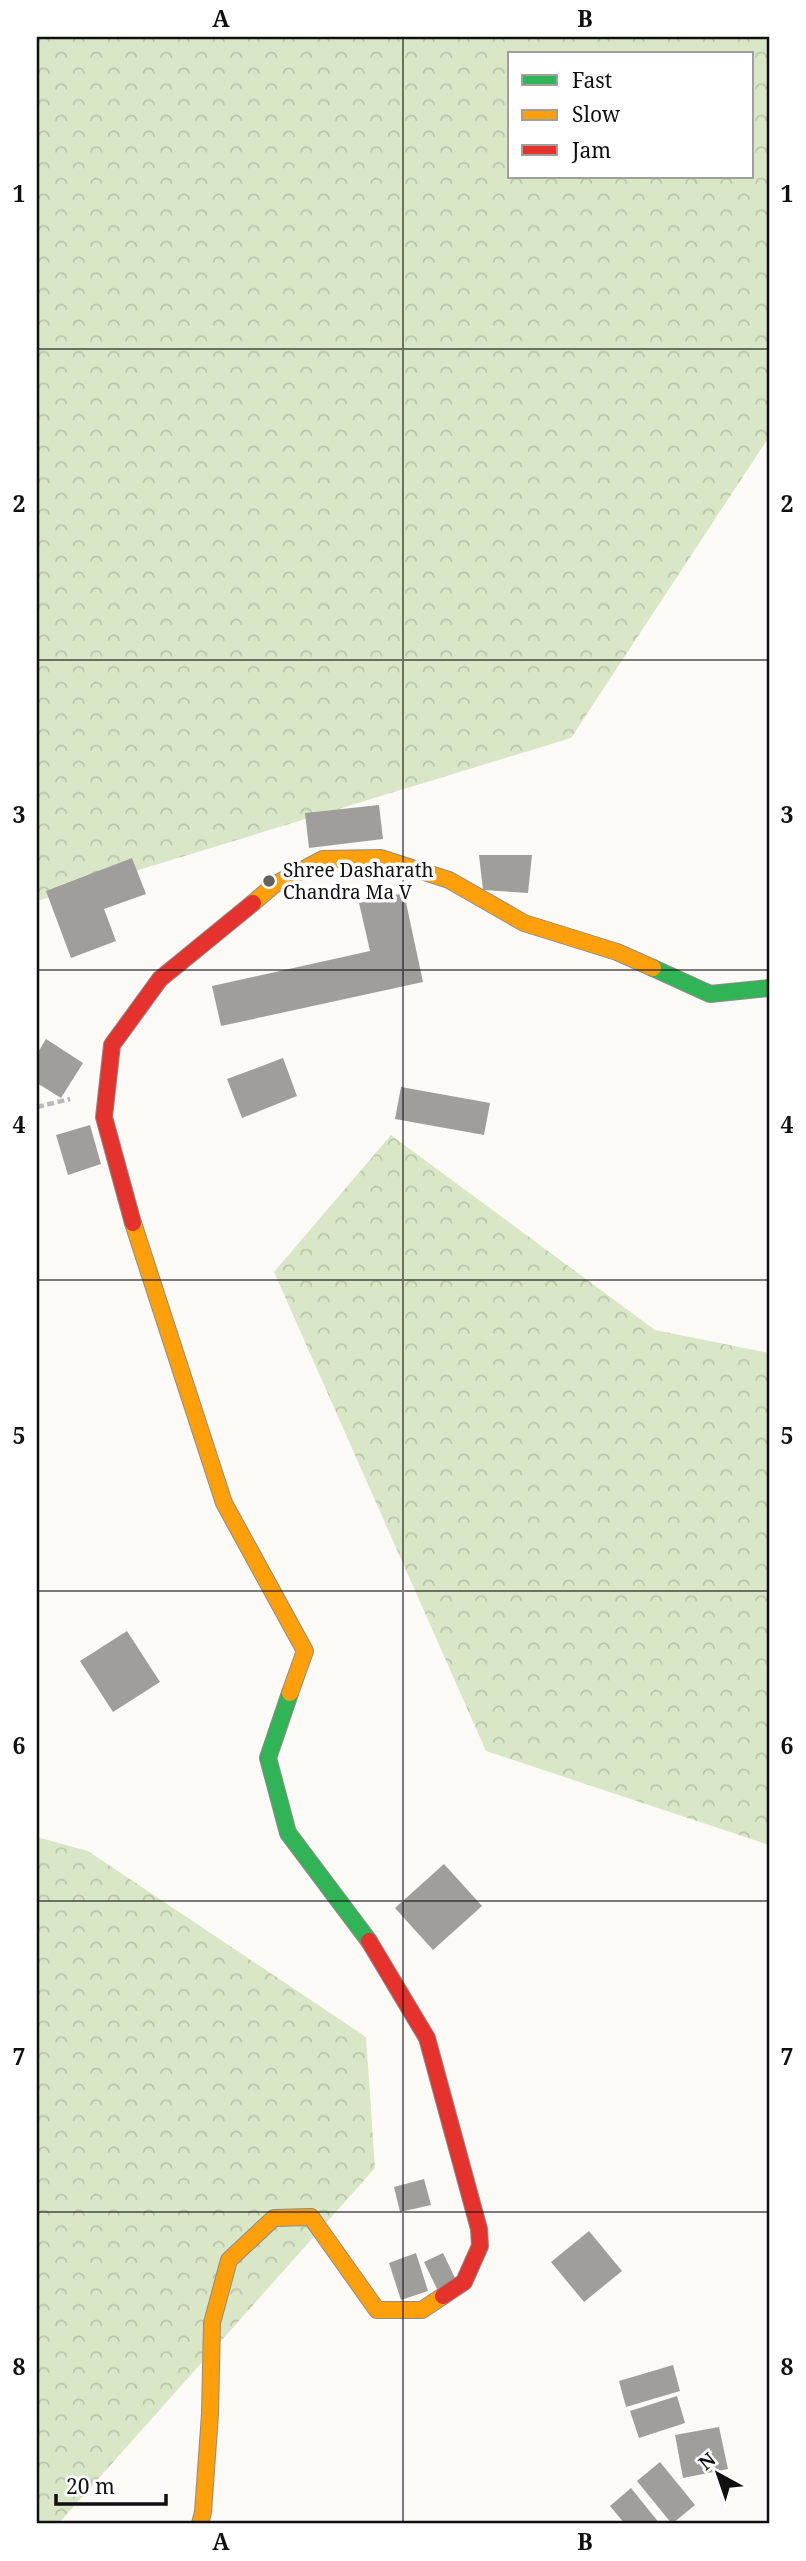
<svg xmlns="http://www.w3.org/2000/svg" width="806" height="2561" font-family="'Noto Serif',serif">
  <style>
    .forest { fill: url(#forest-crowns); fill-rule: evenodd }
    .building { fill: #a09e9b }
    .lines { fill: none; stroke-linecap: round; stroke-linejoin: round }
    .fast-casing { stroke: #8d8c8a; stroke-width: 18 }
    .slow-casing { stroke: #8d8c8a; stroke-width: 18 }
    .jam-casing { stroke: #8d8c8a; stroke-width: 18 }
    .path { stroke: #b9b9b8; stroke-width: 4.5; stroke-dasharray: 7 3.5; stroke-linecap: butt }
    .fast { stroke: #30b455; stroke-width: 16 }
    .slow { stroke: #ff9f0a; stroke-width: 16 }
    .jam { stroke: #e5322d; stroke-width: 16 }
    .grid { fill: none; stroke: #101010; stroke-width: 2; stroke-opacity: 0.55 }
    .poi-dot { fill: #636260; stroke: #fff; stroke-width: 2.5 }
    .labels { text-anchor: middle; stroke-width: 7; stroke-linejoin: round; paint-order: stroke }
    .poi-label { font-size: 19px; fill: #101010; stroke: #fff; text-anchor: start }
    .neatline { fill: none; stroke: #101010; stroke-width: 2.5 }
    .grid-label { font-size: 23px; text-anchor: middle; font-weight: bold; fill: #101010 }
  </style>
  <defs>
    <pattern id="forest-crowns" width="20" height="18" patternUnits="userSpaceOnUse" patternTransform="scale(1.75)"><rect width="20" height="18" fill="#dae7c6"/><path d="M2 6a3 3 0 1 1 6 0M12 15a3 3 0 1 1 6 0" fill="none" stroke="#bac5a9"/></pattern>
  </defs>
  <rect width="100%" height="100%" fill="#fcfaf6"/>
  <g class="forest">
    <path d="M37,37H769V437L571,738L37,901ZM510,54H752V177H510Z"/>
    <path d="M391,1135L655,1330L769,1353V1845L486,1751L274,1272Z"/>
    <path d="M37,1837L88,1851L366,2037L375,2168L58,2524H37Z"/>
  </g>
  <g class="building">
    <path d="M379,805L383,839L309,848L305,813Z"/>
    <path d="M479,855H532L528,893L483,890Z"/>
    <path d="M132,858L146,894L104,909L116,941L71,958L46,891Z"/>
    <path d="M404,893L423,982L221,1026L212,986L370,951L359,903Z"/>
    <path d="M46,1039L83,1063L61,1098L37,1083V1054Z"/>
    <path d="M283,1058L297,1096L242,1118L227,1079Z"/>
    <path d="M401,1087L490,1103L484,1135L395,1119Z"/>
    <path d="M90,1125L101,1164L68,1175L56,1135Z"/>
    <path d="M127,1631L160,1682L113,1712L80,1661Z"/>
    <path d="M444,1864L482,1906L433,1950L395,1908Z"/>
    <path d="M424,2179L431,2205L400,2212L394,2187Z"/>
    <path d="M589,2231L622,2271L584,2302L551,2262Z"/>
    <path d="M416,2253L428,2291L401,2300L389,2263Z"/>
    <path d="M443,2253L456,2280L437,2289L424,2262Z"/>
    <path d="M673,2365L680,2391L626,2407L619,2381Z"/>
    <path d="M677,2396L685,2423L639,2438L630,2411Z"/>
    <path d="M719,2427L728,2469L683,2478L675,2435Z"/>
    <path d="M660,2462L695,2505L672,2524L637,2481Z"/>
    <path d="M631,2488L660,2524H625L610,2506Z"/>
  </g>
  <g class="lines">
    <defs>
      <g id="fast">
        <path d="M653,968L710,994L769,988"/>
        <path d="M290,1693L268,1758L288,1833L369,1941"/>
      </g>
      <g id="slow">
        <path d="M253,903L274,885L323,859L381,858L449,880L524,923L617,952L653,968"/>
        <path d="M133,1223L224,1503L305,1651L290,1693"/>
        <path d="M200,2524L203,2512L210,2414L212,2323L229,2260L274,2218L311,2217L377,2310H422L443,2296"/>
      </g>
      <g id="jam">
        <path d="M133,1223L104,1117L112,1045L160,979L253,903"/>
        <path d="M369,1941L427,2038L479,2229L480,2246L464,2282L443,2296"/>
      </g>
    </defs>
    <use href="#fast" class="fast-casing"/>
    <use href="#slow" class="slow-casing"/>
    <use href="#jam" class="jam-casing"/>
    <path class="path" d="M37,1107L70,1099"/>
    <use href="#fast" class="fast"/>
    <use href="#slow" class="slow"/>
    <use href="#jam" class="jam"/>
  </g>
  <path class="grid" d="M403,37V2524M37,349H769M37,660H769M37,970H769M37,1280H769M37,1591H769M37,1901H769M37,2212H769"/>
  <circle class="poi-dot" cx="269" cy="881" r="7"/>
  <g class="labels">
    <g class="poi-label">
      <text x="283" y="877">Shree Dasharath<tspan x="283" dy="22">Chandra Ma V</tspan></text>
    </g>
  </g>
  <rect width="806" height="2561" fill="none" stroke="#ffffff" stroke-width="77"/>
  <rect x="508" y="52" width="245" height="126" fill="#ffffff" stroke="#9f9f9f" stroke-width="2"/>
  <rect x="522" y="75" width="35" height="10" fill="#30b455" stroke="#9f9f9f" stroke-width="2"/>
  <text x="572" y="88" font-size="21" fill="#101010">Fast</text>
  <rect x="522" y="110" width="35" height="10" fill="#ff9f0a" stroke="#9f9f9f" stroke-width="2"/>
  <text x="572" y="122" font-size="21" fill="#101010">Slow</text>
  <rect x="522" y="145" width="35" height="10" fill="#e5322d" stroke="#9f9f9f" stroke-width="2"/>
  <text x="572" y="158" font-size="21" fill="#101010">Jam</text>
  <g transform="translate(718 2474) rotate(320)" stroke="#ffffff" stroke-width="5" paint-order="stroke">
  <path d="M0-5L12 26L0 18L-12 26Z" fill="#101010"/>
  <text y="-10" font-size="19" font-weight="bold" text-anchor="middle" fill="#101010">N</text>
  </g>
  <path d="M56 2494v10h110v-10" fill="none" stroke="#101010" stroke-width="3.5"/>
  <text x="66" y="2494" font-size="21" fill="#101010" stroke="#ffffff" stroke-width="5" paint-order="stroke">20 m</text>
  <rect x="38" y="38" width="730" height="2484" class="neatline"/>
  <g class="grid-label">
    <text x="221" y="27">A</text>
    <text x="585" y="27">B</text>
    <text x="19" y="202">1</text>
    <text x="787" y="202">1</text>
    <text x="19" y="512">2</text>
    <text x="787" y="512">2</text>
    <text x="19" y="823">3</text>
    <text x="787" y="823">3</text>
    <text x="19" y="1133">4</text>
    <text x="787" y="1133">4</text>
    <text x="19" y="1444">5</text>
    <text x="787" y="1444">5</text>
    <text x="19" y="1754">6</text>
    <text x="787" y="1754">6</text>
    <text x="19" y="2065">7</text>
    <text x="787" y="2065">7</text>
    <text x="19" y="2375">8</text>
    <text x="787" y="2375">8</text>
    <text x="221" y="2550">A</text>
    <text x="585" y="2550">B</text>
  </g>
</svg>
